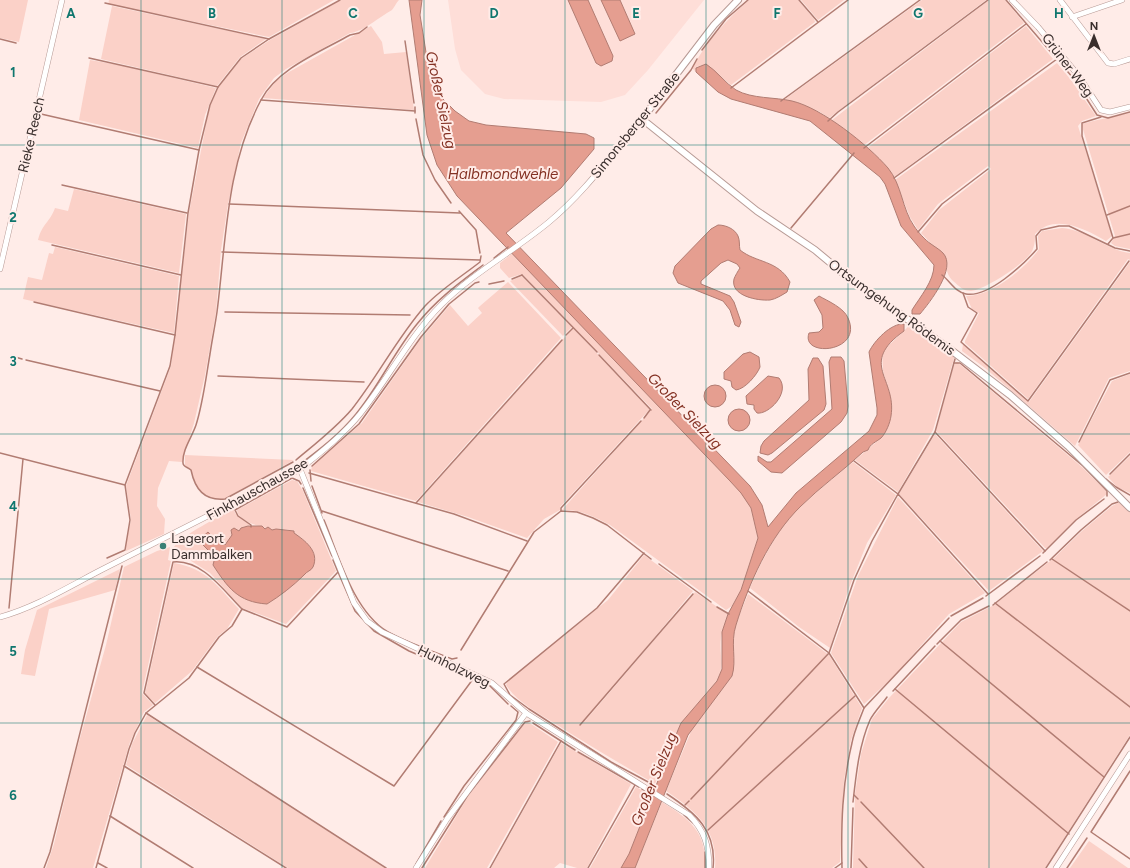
<svg xmlns="http://www.w3.org/2000/svg" width="1130" height="868" font-family="Figtree,sans-serif">
  <style>
    .built { fill: #feded8 }
    .green { fill: #fbd1c8 }
    .water { fill: #e59e90; stroke: #b17c72 }
    .lines { fill: none; stroke-linecap: round; stroke-linejoin: round }
    .stream { stroke: #b17c72; stroke-width: 1.5 }
    .minor-casing { stroke: #b79a95; stroke-width: 6 }
    .major-casing { stroke: #b79a95; stroke-width: 8 }
    .minor { stroke: #fff; stroke-width: 5 }
    .major { stroke: #fff; stroke-width: 6 }
    .grid { fill: none; stroke: #0f766e; stroke-width: 1; stroke-opacity: 0.55 }
    .poi-dot { fill: #3a7f75; stroke: #ffece8; stroke-width: 1.5 }
    .labels { text-anchor: middle; stroke-width: 4; stroke-linejoin: round; paint-order: stroke }
    .street-label { font-size: 14px; fill: #392e2c; stroke: #ffece8 }
    .poi-label { font-size: 14px; fill: #392e2c; stroke: #ffece8; text-anchor: start }
    .water-label { font-size: 15px; font-style: italic; fill: #843123; stroke: #ffece8 }
    .grid-label { font-size: 13px; text-anchor: middle; font-weight: bold; fill: #0f766e; stroke: #ffece8; stroke-width: 4; stroke-linejoin: round; paint-order: stroke }
  </style>
  <rect width="100%" height="100%" fill="#ffece8"/>
  <path class="built" d="M448,0H704L648,70L625,95L601,102L504,99L485,94L461,70L455,49Z"/>
  <g class="green">
    <path d="M0,0H28L19,42L0,38Z"/>
    <path d="M109,0H334L269,37L112,5L108,4Z"/>
    <path d="M341,0H399C396,3 394,8 392,10C379,17 363,32 350,33L286,69L274,78L259,99L241,143L228,204L221,250L216,312L205,375L194,423L182,462L169,461L158,488L157,506L165,519L164,534L126,551V543L131,520L126,486L171,366L189,213L209,109L218,88L241,59L270,40Z"/>
    <path d="M749,0H798L814,19L815,22L731,85L706,64L696,67V72L692,68C707,41 726,20 749,0Z"/>
    <path d="M801,0H844L818,20Z"/>
    <path d="M922,0H986L829,118L820,112L784,100Z"/>
    <path d="M989,0H1005L1024,23L863,146L832,120Z"/>
    <path d="M112,6L266,39L240,57L217,86L101,59Z"/>
    <path d="M371,26L382,42L384,54L406,52L414,110L263,98L277,80L289,72Z"/>
    <path d="M1026,26L1053,59L894,177L889,169L866,149Z"/>
    <path d="M90,60L119,65L216,88L205,115L198,148L79,120Z"/>
    <path d="M1057,63L1071,80L1096,116L1082,121L1078,126L1112,236L1106,241C1085,229 1055,213 1035,234C1035,238 1035,244 1033,249C1029,262 984,290 971,291C963,291 959,286 953,281C947,275 946,270 947,262C939,251 930,243 921,233L939,210L991,169L988,166L938,204L918,230L910,217L895,180Z"/>
    <path d="M1130,113V249L1115,246L1111,243L1115,236L1082,126V124C1098,119 1114,117 1130,113Z"/>
    <path d="M74,189L186,214L179,273L38,240C42,224 50,222 55,208L68,211Z"/>
    <path d="M1062,228C1087,230 1106,250 1130,253V260L1128,259L1028,399L965,343V341L979,313L972,309L966,296C990,297 1025,269 1039,249L1038,236L1042,231Z"/>
    <path d="M55,247L179,276L174,333L23,299L28,277L42,280L49,253L53,254Z"/>
    <path d="M513,253L730,481L741,492L751,508L758,538L741,590L732,606L726,610L610,525C595,517 580,509 562,510L652,409L522,274L509,278L500,268V263Z"/>
    <path d="M1130,262V371L1109,378L1075,446L985,368L962,351L963,344L1029,402Z"/>
    <path d="M522,276L572,327L563,336L510,281Z"/>
    <path d="M508,282L561,338L416,501L311,471L312,466L362,423L420,340L450,305L468,326L482,313L478,308L480,306Z"/>
    <path d="M912,323L955,355L933,430L898,492L855,460L881,438L891,402L883,371L882,352Z"/>
    <path d="M573,328L650,409L560,507V510L544,519L527,538L468,517L418,502Z"/>
    <path d="M957,362L1082,467L1106,491L1107,494L1075,520L1047,548H1045L936,431L954,365Z"/>
    <path d="M1130,374V452L1106,475L1078,445L1112,381Z"/>
    <path d="M935,434L1043,551L989,591L899,494Z"/>
    <path d="M185,455L294,460L224,499C203,500 195,488 191,469L185,466Z"/>
    <path d="M1130,456V493L1117,487L1108,477Z"/>
    <path d="M853,462L896,495L867,543L849,588L830,648L799,627L750,588C761,561 780,525 801,505C818,490 836,476 853,462Z"/>
    <path d="M292,480L297,481L303,491L336,571L286,624L242,608L210,573L177,552L174,547C182,535 220,516 234,509L235,513L250,525L241,528L240,531H236L225,545L219,539H214L208,532L200,539L202,544L215,557L213,565C228,588 239,602 267,604C287,592 302,578 315,559C310,547 305,540 294,533V531C284,527 271,534 262,526C255,526 237,519 237,510Z"/>
    <path d="M898,497L985,593L949,614L893,677L864,704L831,653L858,576Z"/>
    <path d="M1120,502L1130,512V735L1045,868H853L855,794L861,754L872,719L889,698L961,622L994,605L1054,558L1082,531L1112,506Z"/>
    <path d="M170,547L168,560L171,561L142,693L153,705L144,712L130,742L93,868H46L54,844L75,756L106,645L124,567L157,551Z"/>
    <path d="M644,555L693,591L581,726L695,592L728,614C726,622 722,630 721,638C719,654 725,667 717,681L681,723L655,784C621,764 587,744 554,723C537,712 517,702 506,685L508,680L608,600Z"/>
    <path d="M174,563C208,569 217,586 239,609L227,629L218,636L192,671L155,703L145,694Z"/>
    <path d="M120,569L115,590L49,609L35,676L21,674L25,650L37,610Z"/>
    <path d="M748,594L829,655L862,708L851,740L844,780L840,862L832,868H715C718,829 696,811 666,791L693,727L732,676C735,665 732,653 732,642C734,625 742,609 748,594Z"/>
    <path d="M147,715L385,868H288L126,765L132,744Z"/>
    <path d="M528,722L558,742L487,868H425L469,795L525,723Z"/>
    <path d="M561,743L631,784L587,868H577L560,863L554,868H491Z"/>
    <path d="M636,787L652,796L629,854L621,868H590Z"/>
    <path d="M662,802C689,819 708,832 704,868H635Z"/>
    <path d="M1089,841L1128,868H1070Z"/>
  </g>
  <g class="water">
    <path d="M409,0H422L420,15L430,77L440,96L455,111L469,121L486,125L586,134L594,138V149L561,188L506,233L750,486L762,505L768,527L796,493L869,431L877,415V408L869,352C874,341 891,323 904,324V331C858,364 897,378 891,416C890,423 886,433 881,438C876,442 870,444 868,450L863,452C843,471 820,487 801,506C769,537 749,583 736,625C730,643 737,660 732,676L688,735L635,868H621L629,854L678,730L681,723L717,681L722,669V632L728,614L741,590L758,538L751,508L741,493L730,481L457,196L437,165L427,135Z"/>
    <path d="M568,0H588L613,56L612,61L601,66L596,63Z"/>
    <path d="M601,0H620L635,34L620,41Z"/>
    <path d="M706,64C717,71 725,83 736,90C752,99 775,97 792,101C822,108 868,145 888,168C902,185 902,209 914,226C918,232 925,240 931,244C935,247 939,249 943,253C957,268 930,302 920,314H912V310C920,297 934,281 934,265L901,226L885,184L880,177L810,121L731,99L718,92L696,72V68Z"/>
    <path d="M718,225C726,225 735,229 738,236C740,240 739,246 740,250C756,263 778,260 790,282L787,292C782,295 776,299 770,300C758,301 730,296 734,279C735,276 738,271 740,268L737,264L728,260L721,263L701,281V284L730,296L734,302L741,322L739,327L735,325L730,310L723,301L678,283L673,273L675,266L711,229Z"/>
    <path d="M819,296C828,301 844,308 848,318C864,353 800,358 809,333L819,332L823,328L822,315L814,300Z"/>
    <path d="M750,352L759,357L760,367C757,375 745,389 736,390L732,387L731,381L724,379V372L743,354Z"/>
    <path d="M831,357H841L844,361L848,406L847,413L841,422L782,473L771,472L758,461V456L767,462H771L832,409L829,362Z"/>
    <path d="M813,358H818L823,366L826,404L824,410L772,453L768,455L760,453L761,446L764,441L809,400L808,369Z"/>
    <path d="M768,376L779,378C791,393 768,415 757,413L754,409V405L747,404L746,396Z"/>
    <circle cx="715" cy="396" r="11"/>
    <circle cx="739" cy="420" r="11"/>
    <path d="M248,526H262L265,529L268,527L272,530L276,529L294,531V533C304,540 320,551 313,567C311,571 307,571 304,575C293,586 280,596 267,604C238,602 228,588 213,565L215,557L202,544L200,539L208,532L214,539L224,541L225,545L232,535L231,530L234,528L239,531L241,528Z"/>
  </g>
  <g class="lines">
    <g class="stream">
      <path d="M799,0L818,22"/>
      <path d="M1006,0L1074,79L1097,115L1108,118L1130,112"/>
      <path d="M105,3L269,39"/>
      <path d="M0,39L16,43"/>
      <path d="M405,41L414,103"/>
      <path d="M702,50L726,19L748,0"/>
      <path d="M89,58L218,87"/>
      <path d="M731,88L848,0"/>
      <path d="M261,100L415,111"/>
      <path d="M781,101L920,0"/>
      <path d="M415,107V113"/>
      <path d="M656,113L691,70L697,59"/>
      <path d="M41,114L199,150"/>
      <path d="M1101,117L1082,123V136L1113,238L1108,244"/>
      <path d="M416,119L423,155L435,180L451,203"/>
      <path d="M828,121L838,112L988,0"/>
      <path d="M864,148L1026,24"/>
      <path d="M894,178L1057,59"/>
      <path d="M62,185L187,213"/>
      <path d="M229,204L460,213"/>
      <path d="M459,211L476,230L480,253"/>
      <path d="M1107,215L1130,206"/>
      <path d="M791,228L854,153"/>
      <path d="M918,232L942,204L988,169"/>
      <path d="M1113,238L1130,234"/>
      <path d="M52,245L181,275"/>
      <path d="M222,252L480,260"/>
      <path d="M494,258L508,247"/>
      <path d="M522,275L597,352"/>
      <path d="M942,275C950,281 955,292 966,294C988,298 1023,265 1037,249L1036,236L1041,230L1059,226H1069L1115,248L1130,251"/>
      <path d="M512,279L522,275"/>
      <path d="M489,284L504,281"/>
      <path d="M963,293L968,307L977,313L961,342L1028,401L1129,261"/>
      <path d="M34,302L175,335"/>
      <path d="M225,312L410,315"/>
      <path d="M566,335L573,328"/>
      <path d="M599,355L651,410"/>
      <path d="M15,357L22,359"/>
      <path d="M26,360L160,391"/>
      <path d="M954,363H960L1083,466L1107,491V496"/>
      <path d="M218,376L364,382"/>
      <path d="M644,418L650,410"/>
      <path d="M935,432L1045,551"/>
      <path d="M1079,442L1110,380L1130,373"/>
      <path d="M0,453L125,485"/>
      <path d="M296,460C315,444 336,428 352,409C378,376 397,338 425,306C441,289 461,277 480,262L481,256"/>
      <path d="M854,461L898,494L935,432L955,359"/>
      <path d="M293,462L225,499C204,501 195,489 191,470C188,467 183,467 183,463C182,450 192,437 196,425C203,403 206,377 210,354C212,340 215,326 217,312C226,242 226,165 261,100C277,69 320,52 350,35L359,33L367,27"/>
      <path d="M299,465C319,450 340,434 356,414C379,386 394,352 417,324C437,299 458,284 483,265"/>
      <path d="M312,466L359,424L421,337L449,304L475,283L479,282"/>
      <path d="M310,470L311,481"/>
      <path d="M309,473L454,514L527,541"/>
      <path d="M1110,474L1130,454"/>
      <path d="M1106,479L1116,487L1130,495"/>
      <path d="M312,486L322,513"/>
      <path d="M303,488L332,556"/>
      <path d="M244,494L296,467"/>
      <path d="M416,503L562,340"/>
      <path d="M322,511L508,571"/>
      <path d="M561,511V508L641,421"/>
      <path d="M324,520C339,556 353,611 388,632C407,643 431,650 452,659L457,658"/>
      <path d="M251,527V525L238,516L235,510L292,478L299,481L301,484"/>
      <path d="M644,553L597,608L504,684L510,695L529,709L611,762L650,783"/>
      <path d="M1043,553L1076,520L1104,499"/>
      <path d="M107,558L125,550L130,520L125,485L170,366L175,335L188,213L199,150L210,105L218,87L241,58L269,39L340,0"/>
      <path d="M1052,559L1130,611"/>
      <path d="M1050,560L1081,530L1112,504L1118,502"/>
      <path d="M659,564L711,602"/>
      <path d="M338,572L355,611L374,631L409,651L489,685L508,704"/>
      <path d="M748,591L829,653L864,708C860,719 854,731 852,743C842,784 841,826 842,868"/>
      <path d="M986,596L1040,556"/>
      <path d="M995,603L1130,707"/>
      <path d="M993,605L1047,562"/>
      <path d="M717,607L729,614"/>
      <path d="M9,608L23,459"/>
      <path d="M951,616L983,598"/>
      <path d="M940,641L1104,777"/>
      <path d="M937,644L961,620L989,606"/>
      <path d="M461,650L534,532L561,511L577,512L593,518L607,525L651,559"/>
      <path d="M197,667L394,786L473,679"/>
      <path d="M895,689L1069,834"/>
      <path d="M893,691L935,646"/>
      <path d="M155,705L144,693L173,562C202,559 224,591 242,609"/>
      <path d="M864,708L949,618"/>
      <path d="M146,713L386,868"/>
      <path d="M533,723L575,750"/>
      <path d="M580,725L693,594"/>
      <path d="M578,752L639,787"/>
      <path d="M124,766L286,868"/>
      <path d="M1130,771L1091,832L1130,859"/>
      <path d="M642,789L653,795"/>
      <path d="M667,794C696,813 717,831 713,868"/>
      <path d="M854,795L858,799"/>
      <path d="M691,799L829,653L854,580L872,541L898,494L988,594"/>
      <path d="M853,802C856,775 859,745 870,720C874,712 882,704 887,697"/>
      <path d="M861,802L924,868"/>
      <path d="M685,805L689,801"/>
      <path d="M684,815L693,823"/>
      <path d="M110,816L193,868"/>
      <path d="M444,817L464,786L516,720L518,712L511,706"/>
      <path d="M708,830L855,696"/>
      <path d="M859,859L867,868"/>
      <path d="M98,863L107,868"/>
      <path d="M416,864L441,821"/>
      <path d="M44,868L50,852L122,566"/>
      <path d="M96,868L129,749L135,733L146,713L189,678L219,637L232,626L242,609L287,627L338,572L333,560"/>
      <path d="M422,868L468,795L525,722L530,721"/>
      <path d="M490,868L561,741"/>
      <path d="M588,868L635,785"/>
      <path d="M705,868V852"/>
      <path d="M835,868L842,863"/>
      <path d="M851,868L853,808"/>
      <path d="M1046,868L1130,737"/>
      <path d="M1067,868L1087,838"/>
    </g>
    <defs>
      <g id="minor">
        <path d="M1012,0L1038,27L1078,75L1101,110L1110,112L1130,107"/>
        <path d="M1060,0L1108,63L1114,64L1130,59"/>
        <path d="M1072,17L1122,0"/>
        <path d="M0,269L62,0"/>
        <path d="M300,469L354,603L367,621L382,632L492,683L526,713L689,815C705,831 709,846 709,868"/>
        <path d="M0,617C37,607 73,584 107,567C172,534 236,502 300,469C321,452 343,435 360,414C388,379 409,337 441,305C473,273 514,251 549,222C585,192 611,155 642,119"/>
        <path d="M416,868L447,819L526,713"/>
        <path d="M1056,868L1130,754"/>
      </g>
      <path id="major" d="M738,0L714,25L642,119L757,211L815,250L845,275L951,350L1010,395L1068,446L1130,508"/>
    </defs>
    <use href="#minor" class="minor-casing"/>
    <use href="#major" class="major-casing"/>
    <use href="#minor" class="minor"/>
    <use href="#major" class="major"/>
  </g>
  <path class="grid" d="M141,0V868M282,0V868M424,0V868M565,0V868M706,0V868M848,0V868M989,0V868M0,145H1130M0,289H1130M0,434H1130M0,579H1130M0,723H1130"/>
  <circle class="poi-dot" cx="163" cy="546" r="4"/>
  <g class="labels">
    <g class="street-label">
      <text transform="translate(1068 65) rotate(53)" y="5">Grüner Weg</text>
      <text transform="translate(635 125) rotate(-51)" y="5">Simonsberger Straße</text>
      <text transform="translate(31 135) rotate(-77)" y="5">Rieke Reech</text>
      <text transform="translate(892 307) rotate(36)" y="5">Ortsumgehung Rödemis</text>
      <text transform="translate(257 489) rotate(-29)" y="5">Finkhauschaussee</text>
      <text transform="translate(454 666) rotate(26)" y="5">Hunholzweg</text>
    </g>
    <g class="poi-label">
      <text x="171" y="543">Lagerort<tspan x="171" dy="16">Dammbalken</tspan></text>
    </g>
    <g class="water-label">
      <text transform="translate(441 100) rotate(78)" y="5">Großer Sielzug</text>
      <text x="503" y="179">Halbmondwehle</text>
      <text transform="translate(685 411) rotate(46)" y="5">Großer Sielzug</text>
      <text transform="translate(654 779) rotate(-68)" y="5">Großer Sielzug</text>
    </g>
  </g>
  <g class="grid-label">
    <text x="71" y="18">A</text>
    <text x="212" y="18">B</text>
    <text x="353" y="18">C</text>
    <text x="494" y="18">D</text>
    <text x="636" y="18">E</text>
    <text x="777" y="18">F</text>
    <text x="918" y="18">G</text>
    <text x="1059" y="18">H</text>
    <text x="13" y="77">1</text>
    <text x="13" y="222">2</text>
    <text x="13" y="366">3</text>
    <text x="13" y="511">4</text>
    <text x="13" y="656">5</text>
    <text x="13" y="800">6</text>
  </g>
  <g transform="translate(1094 36)" stroke="#ffece8" stroke-width="3" paint-order="stroke">
  <path d="M0-3L7 15L0 10L-7 15Z" fill="#392e2c"/>
  <text y="-6" font-size="11" font-weight="bold" text-anchor="middle" fill="#392e2c">N</text>
  </g>
</svg>
